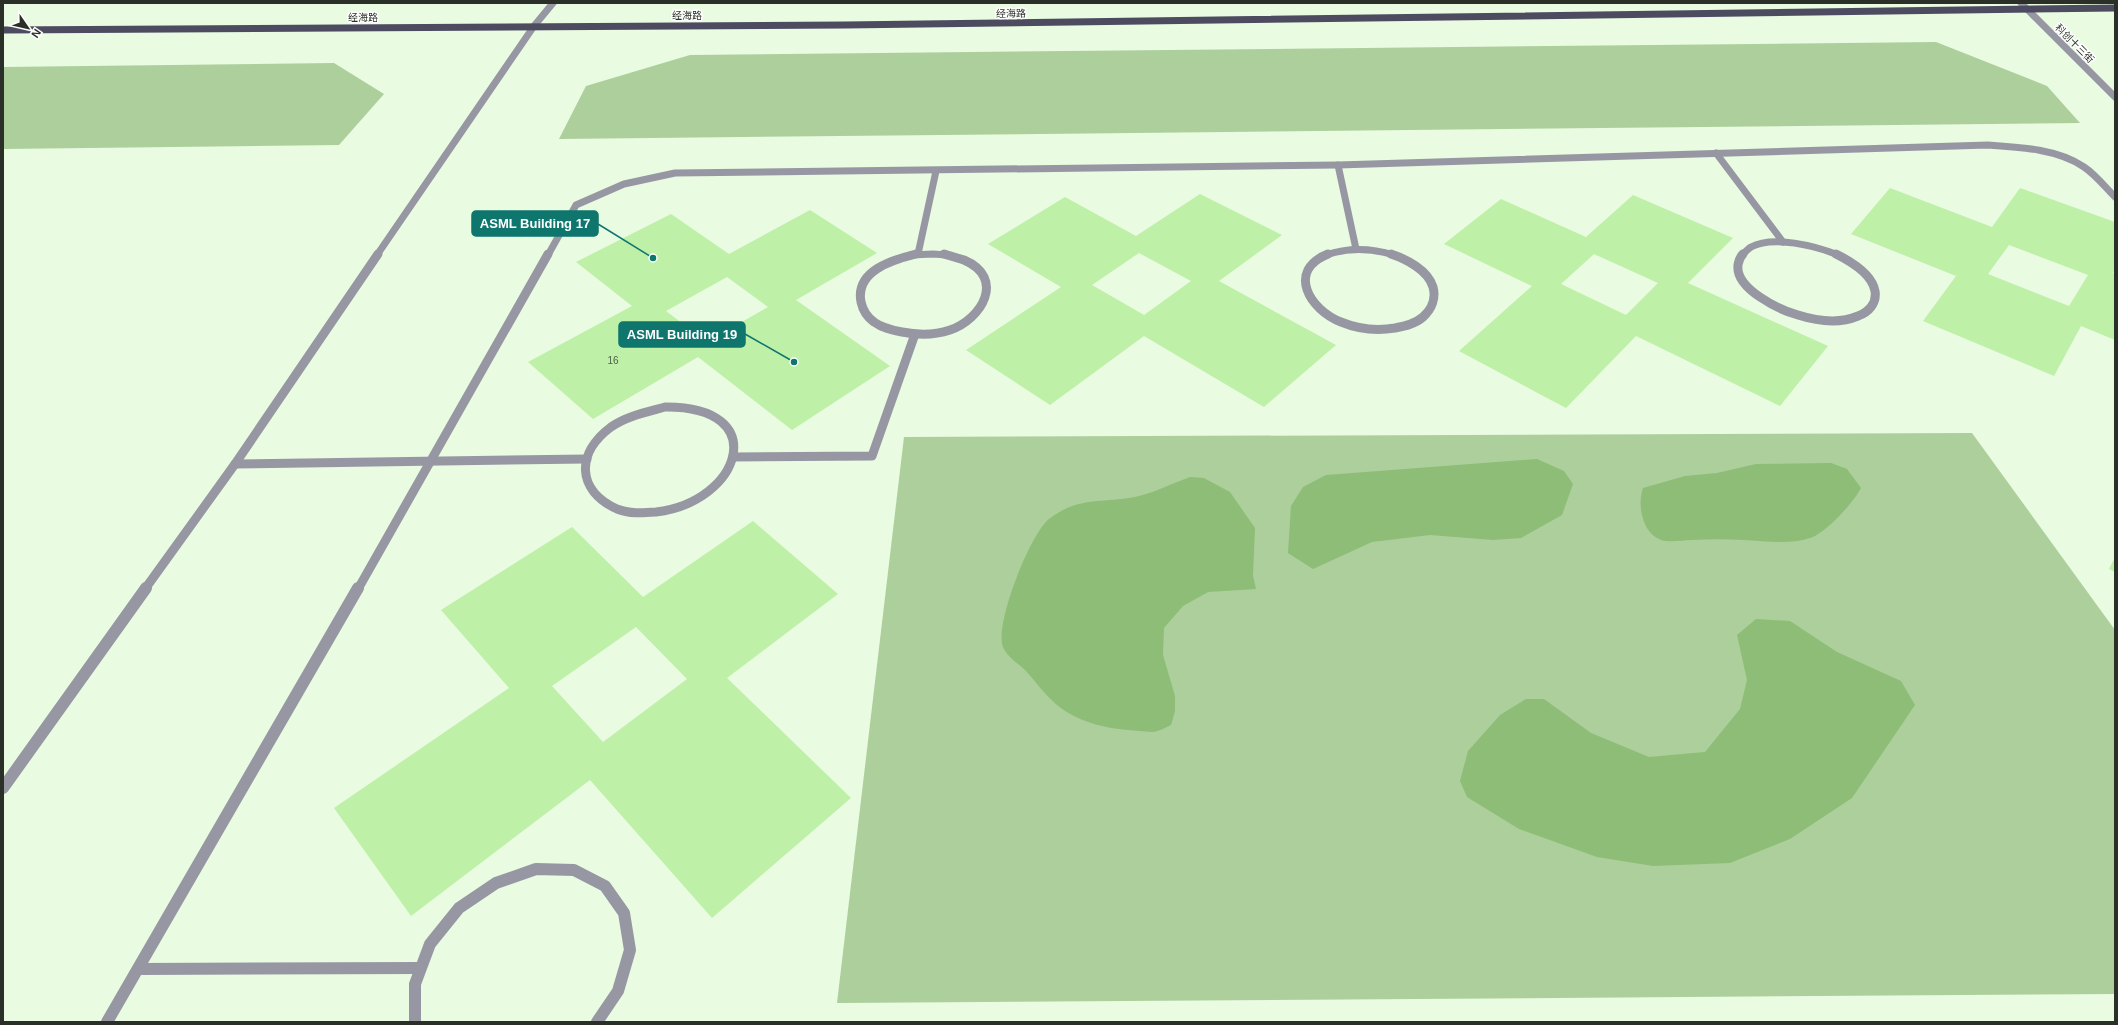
<svg xmlns="http://www.w3.org/2000/svg" width="2118" height="1025" font-family="Helvetica,'Noto Sans SC',sans-serif">
  <style>
    .green { fill: #accf9c }
    .water { fill: #8ebd77 }
    .building { fill: #bef0a8; fill-rule: evenodd }
    .lines { fill: none; stroke-linecap: round; stroke-linejoin: round }
    .minor-far2 { stroke: #9797a3; stroke-width: 7 }
    .minor-far1 { stroke: #9797a3; stroke-width: 9 }
    .minor { stroke: #9797a3; stroke-width: 12 }
    .major { stroke: #4c4b60; stroke-width: 7 }
    .labels { text-anchor: middle; stroke-width: 3; stroke-linejoin: round; paint-order: stroke }
    .far-street-label { font-size: 10px; fill: #2a3027; stroke: #fff }
    .number-label { font-size: 10px; fill: #4f6047 }
    .leader { fill: none; stroke: #0f766e; stroke-width: 1.5 }
    .callout-dot { fill: #0f766e; stroke: #fff; stroke-width: 1.5 }
    .callout { fill: #0f766e; stroke: #0f766e; stroke-width: 1.5 }
    .callout-label { font-size: 13px; text-anchor: middle; font-weight: bold; fill: #fff }
  </style>
  <rect width="100%" height="100%" fill="#e9fbe1"/>
  <g class="green">
    <path d="M1936,42L2047,86L2080,123L559,139L586,86L690,55Z"/>
    <path d="M334,63L384,94L339,145L3,149V67Z"/>
    <path d="M1972,433L2115,630V994L837,1003L904,437Z"/>
  </g>
  <g class="water">
    <path d="M1537,459L1564,471L1573,484L1562,515L1521,538L1493,540L1430,535L1372,542L1313,569L1288,553L1291,506L1303,487L1326,475Z"/>
    <path d="M1831,463L1847,469L1861,488C1854,502 1825,534 1810,538C1789,545 1765,541 1743,540C1726,539 1709,539 1692,540C1683,540 1669,543 1661,540C1642,533 1637,505 1643,488L1685,476L1717,473L1756,464Z"/>
    <path d="M1190,477L1204,478L1230,492L1255,528L1253,576L1256,589L1208,592L1183,606L1164,628L1163,655L1175,696V711L1171,725C1166,727 1162,730 1157,731C1152,733 1145,731 1139,731C1110,729 1080,724 1057,705C1045,695 1036,682 1026,671C1018,663 1008,658 1003,647C994,625 1030,534 1049,519C1080,495 1105,504 1139,496C1156,492 1173,483 1190,477Z"/>
    <path d="M1756,619L1790,621L1837,652L1901,681L1915,705L1852,798L1790,839L1730,863L1653,866L1597,857L1519,829L1467,797L1460,781L1468,751L1500,715L1526,699H1544L1591,733L1649,757L1705,752L1740,709L1747,680L1737,635Z"/>
  </g>
  <g class="building">
    <path d="M1890,188L1992,227L2020,188L2115,222V270L2113,273L2115,274V340L2081,326L2054,376L1923,321L1956,276L1851,234ZM2009,245L2088,275L2069,306L1988,274Z"/>
    <path d="M1200,194L1282,235L1219,281L1336,345L1264,407L1144,336L1050,405L966,350L1061,287L988,244L1065,197L1136,236ZM1139,253L1191,281L1144,315L1092,285Z"/>
    <path d="M1633,195L1733,238L1688,283L1828,346L1780,406L1636,336L1566,408L1459,351L1532,286L1444,244L1501,199L1586,237ZM1594,254L1658,283L1626,315L1561,284Z"/>
    <path d="M810,210L877,253L796,300L890,366L792,430L698,357L593,419L528,362L632,306L576,262L671,214L729,254ZM727,277L768,307L707,342L666,311Z"/>
    <path d="M753,521L838,594L727,678L851,798L712,918L590,780L411,916L334,808L509,688L441,610L572,527L643,597ZM636,627L687,679L603,742L552,686Z"/>
    <path d="M2115,557V572L2109,569Z"/>
  </g>
  <g class="lines">
    <g class="minor-far2">
      <path d="M2021,3L2115,97"/>
      <path d="M1716,153L1783,242"/>
      <path d="M1338,165L1356,249"/>
      <path d="M918,254L936,171"/>
      <path d="M377,255L534,26L553,3"/>
      <path d="M548,255L576,205L624,184L675,173L1338,165L1988,145C2019,147 2058,149 2084,167C2096,175 2105,187 2115,197"/>
      <path d="M911,255L933,254L947,255"/>
      <path d="M1326,255C1349,247 1371,248 1394,255"/>
      <path d="M1742,255C1744,253 1748,249 1751,247C1773,235 1816,246 1838,255"/>
    </g>
    <g class="minor-far1">
      <path d="M916,254C892,260 855,271 861,302C863,311 867,317 874,322C882,328 892,330 902,332C917,335 935,335 950,330C982,319 1006,278 964,260C958,258 950,256 944,254"/>
      <path d="M1328,254C1286,271 1310,310 1341,322C1358,329 1377,331 1395,328C1405,326 1415,324 1423,317C1432,309 1436,298 1433,287C1428,270 1406,259 1391,254"/>
      <path d="M1743,254C1739,258 1739,261 1738,265C1735,289 1780,310 1798,315C1817,321 1839,324 1858,316C1869,312 1877,303 1875,291C1872,274 1850,261 1836,254"/>
      <path d="M665,407C773,406 741,502 656,512C643,513 629,514 617,509C576,490 576,453 611,427C627,416 647,412 665,407Z"/>
      <path d="M733,457L872,456L915,334"/>
      <path d="M235,464L587,459"/>
      <path d="M145,589L235,464L378,254"/>
      <path d="M358,589L548,254"/>
    </g>
    <g class="minor">
      <path d="M3,788L146,588"/>
      <path d="M138,969L420,968"/>
      <path d="M107,1022L358,588"/>
      <path d="M415,1022V984L430,944L459,908L496,883L536,869L574,870L605,886L624,913L630,950L618,991L597,1022"/>
    </g>
    <path class="major" d="M3,30L845,25L2115,8"/>
  </g>
  <g class="labels">
    <g class="far-street-label">
      <text transform="translate(1011 13) rotate(-1)" y="4">经海路</text>
      <text x="687" y="19">经海路</text>
      <text x="363" y="21">经海路</text>
      <text transform="translate(2075 43) rotate(45)" y="4">科创十三街</text>
    </g>
    <g class="number-label">
      <text x="613" y="364">16</text>
    </g>
  </g>
  <path class="leader" d="M653 258L598 224M794 362L745 334"/>
  <g class="callout-dot">
    <circle cx="653" cy="258" r="4"/>
    <circle cx="794" cy="362" r="4"/>
  </g>
  <g class="callout">
    <rect x="472" y="211" width="126" height="25" rx="4"/>
    <rect x="619" y="322" width="126" height="25" rx="4"/>
  </g>
  <g class="callout-label">
    <text x="535" y="228">ASML Building 17</text>
    <text x="682" y="339">ASML Building 19</text>
  </g>
  <rect width="2118" height="1025" fill="none" stroke="#2a3027" stroke-width="8"/>
  <g transform="translate(28 28) rotate(124)" stroke="#ffffff" stroke-width="3" paint-order="stroke">
  <path d="M0-3L7 15L0 10L-7 15Z" fill="#2a3027"/>
  <text y="-6" font-size="11" font-weight="bold" text-anchor="middle" fill="#2a3027">N</text>
  </g>
</svg>
